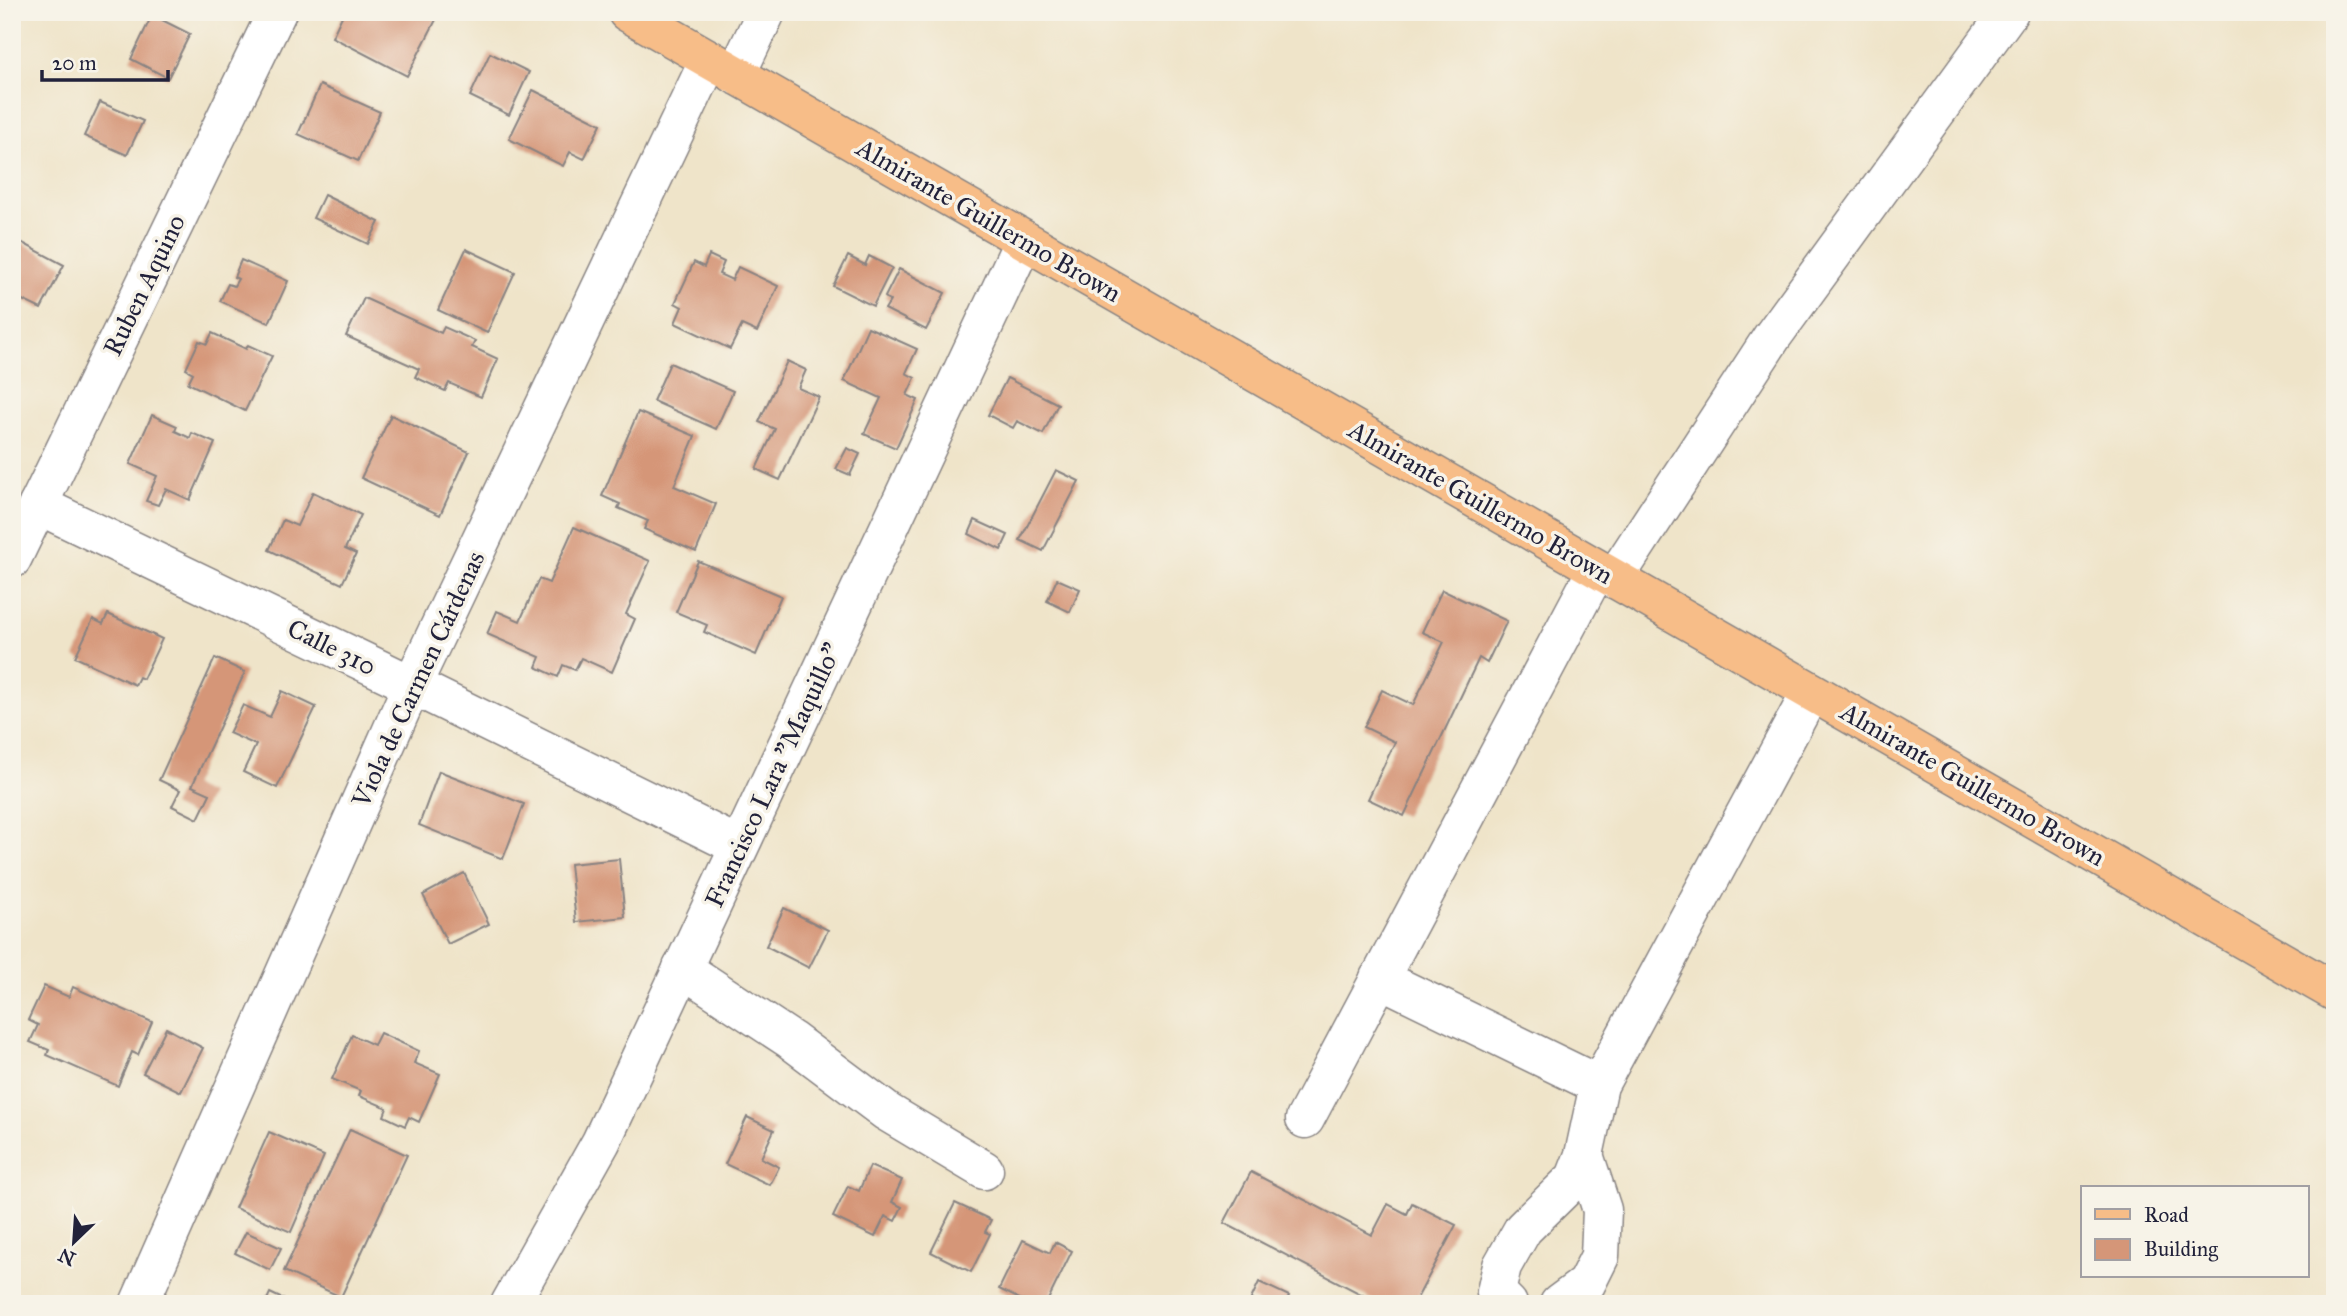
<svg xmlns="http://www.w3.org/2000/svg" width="2347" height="1316" font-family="'IM FELL Great Primer',serif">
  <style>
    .building { fill: #d59678 }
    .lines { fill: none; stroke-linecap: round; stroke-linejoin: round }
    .minor-casing { stroke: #888382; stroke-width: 41 }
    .major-casing { stroke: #888382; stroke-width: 41 }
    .minor { stroke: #fff; stroke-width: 38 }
    .major { stroke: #f7bd88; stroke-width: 38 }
    .labels { text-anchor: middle; stroke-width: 7; stroke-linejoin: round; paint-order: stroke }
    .street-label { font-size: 26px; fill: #22223b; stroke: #f7f3e8 }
  </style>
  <rect width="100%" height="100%" fill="#f7f3e8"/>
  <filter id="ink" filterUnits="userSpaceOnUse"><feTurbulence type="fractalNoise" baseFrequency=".0143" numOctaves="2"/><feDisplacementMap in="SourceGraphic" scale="14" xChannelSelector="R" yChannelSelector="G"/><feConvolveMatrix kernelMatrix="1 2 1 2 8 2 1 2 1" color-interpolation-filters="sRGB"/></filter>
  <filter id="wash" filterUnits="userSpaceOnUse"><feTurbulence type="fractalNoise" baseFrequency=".00686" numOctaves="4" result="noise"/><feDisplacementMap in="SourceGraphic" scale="28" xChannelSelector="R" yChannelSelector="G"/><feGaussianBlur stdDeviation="1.57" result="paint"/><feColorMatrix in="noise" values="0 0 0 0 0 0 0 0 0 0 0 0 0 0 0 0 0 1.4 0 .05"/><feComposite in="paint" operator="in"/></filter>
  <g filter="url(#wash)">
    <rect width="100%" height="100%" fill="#efe4c9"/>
    <g id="blocks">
      <g class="building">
        <path d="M344,12H440L407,76L332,37Z"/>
        <path d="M152,15L190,34L168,78L131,59Z"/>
        <path d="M490,53L529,72L509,115L470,96Z"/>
        <path d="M320,85L380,112L358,161L298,134Z"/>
        <path d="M533,90L601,124L584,159L570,152L563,166L509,139Z"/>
        <path d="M100,102L143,121L127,155L84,136Z"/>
        <path d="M324,195L379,222L368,244L313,218Z"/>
        <path d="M15,239L64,265L41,309L12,295V245Z"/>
        <path d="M466,249L515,272L487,333L438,310Z"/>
        <path d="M709,255L724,262L719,274L732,280L738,267L778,286L757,332L742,325L730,349L675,323L682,307L675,303L694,262L704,267Z"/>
        <path d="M848,256L865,265L869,256L892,268L873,306L833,286Z"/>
        <path d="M241,260L288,281L269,323L220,301L228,284L234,286L238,279L234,277Z"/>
        <path d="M899,269L945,293L926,330L885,309L890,301L885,297Z"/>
        <path d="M364,298L441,333L444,327L475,341L472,347L498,359L481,397L449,383L445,391L415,377L419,369L346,336Z"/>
        <path d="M868,327L917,349L906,373L915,378L907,395L918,400L896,448L864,434L881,398L844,381Z"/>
        <path d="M212,333L246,349L248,345L272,356L245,411L188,383L193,373L186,369L199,341L207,344Z"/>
        <path d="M787,361L806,370L798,388L819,397L780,480L756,469L775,429L759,422Z"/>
        <path d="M670,363L733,391L716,429L653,401Z"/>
        <path d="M1007,378L1058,404L1043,434L1017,421L1013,428L988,415Z"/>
        <path d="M638,412L695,436L674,486L716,504L696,552L644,529L648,521L618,508L620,504L602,496Z"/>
        <path d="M152,415L177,426L175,431L190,438L192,433L215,443L190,500L166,489L158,505L146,501L157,476L130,464Z"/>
        <path d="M391,415L469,452L440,515L361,478Z"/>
        <path d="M847,448L860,454L850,475L836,469Z"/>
        <path d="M1056,470L1079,481L1043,551L1020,540Z"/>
        <path d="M313,492L361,515L345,549L356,554L342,584L269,550L283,520L297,526Z"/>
        <path d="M975,520L1008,535L1001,550L969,534Z"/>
        <path d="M574,527L650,561L626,614L635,619L612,672L581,658L575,670L563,665L558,677L536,667L540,657L487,634L497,611L520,621L539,579L549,583Z"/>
        <path d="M698,561L781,596L756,655L704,632L707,625L676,612Z"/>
        <path d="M1057,579L1080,589L1070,612L1047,601Z"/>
        <path d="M1442,590L1507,621L1487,663L1479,658L1404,816L1368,799L1395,742L1364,727L1382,690L1413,705L1444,642L1422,632Z"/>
        <path d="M108,614L162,639L143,679L139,677L135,685L75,657L93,619L103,624Z"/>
        <path d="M215,658L245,672L192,786L210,794L198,819L172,806L180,790L159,780Z"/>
        <path d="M282,691L316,707L277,788L243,772L256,745L229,733L243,705L270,717Z"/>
        <path d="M439,771L524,804L503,859L419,825Z"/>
        <path d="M619,859L625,917L576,922L570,864Z"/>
        <path d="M464,873L489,924L448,944L423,895Z"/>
        <path d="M784,908L828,930L809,968L766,946Z"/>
        <path d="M44,986L69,997L73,987L152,1022L138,1055L132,1052L118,1086L47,1055L49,1050L30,1042L38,1025L28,1020Z"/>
        <path d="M166,1028L203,1048L181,1092L143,1073Z"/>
        <path d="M380,1033L419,1051L414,1063L440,1074L419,1122L409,1117L405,1126L384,1116L387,1108L359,1096L361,1091L332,1079L352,1035L374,1045Z"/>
        <path d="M747,1117L774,1130L761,1158L779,1167L770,1185L725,1164Z"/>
        <path d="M350,1129L407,1155L341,1297L284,1271Z"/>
        <path d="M269,1132L324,1156L291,1232L235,1208Z"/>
        <path d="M870,1166L902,1180L892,1202L902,1207L895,1221L885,1216L875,1237L833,1217L848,1186L859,1191Z"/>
        <path d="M1251,1172L1372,1235L1388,1204L1407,1214L1412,1203L1456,1225L1414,1304H1380L1224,1223Z"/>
        <path d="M955,1203L991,1220L985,1232L990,1234L971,1272L931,1252Z"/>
        <path d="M246,1232L281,1248L270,1270L235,1253Z"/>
        <path d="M1023,1240L1050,1253L1055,1242L1072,1251L1046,1304H1030L999,1289Z"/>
        <path d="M1259,1282L1289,1296L1285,1304H1260L1251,1299Z"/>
        <path d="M270,1293L293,1304H265Z"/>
      </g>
    </g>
  </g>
  <g filter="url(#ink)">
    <use href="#blocks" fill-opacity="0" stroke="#888382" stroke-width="2"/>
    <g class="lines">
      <defs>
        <g id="minor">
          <path d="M736,75L766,12"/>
          <path d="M38,505L412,685L739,846"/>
          <path d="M12,559L277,12"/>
          <path d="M1614,579L1772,337L2009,12"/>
          <path d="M682,968L791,1040L887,1112L984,1170"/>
          <path d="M1379,978L1599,1085"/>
          <path d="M1305,1119L1597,569"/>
          <path d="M139,1304L412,685L709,60"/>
          <path d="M510,1304L601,1142L1024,240"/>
          <path d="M1508,1304L1496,1292L1502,1266L1523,1229L1575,1178L1584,1155L1599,1085L1811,692"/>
          <path d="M1559,1304L1586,1284L1600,1256L1602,1210L1584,1155"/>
        </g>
        <path id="major" d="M627,12L2335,992"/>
      </defs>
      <use href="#minor" class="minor-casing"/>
      <use href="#major" class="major-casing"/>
      <use href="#minor" class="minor"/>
      <use href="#major" class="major"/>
    </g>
  </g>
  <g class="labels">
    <g class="street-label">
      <text transform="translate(989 220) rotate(30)" y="9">Almirante Guillermo Brown</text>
      <text transform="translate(144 285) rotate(-64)" y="9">Ruben Aquino</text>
      <text transform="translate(1481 502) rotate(30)" y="9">Almirante Guillermo Brown</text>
      <text transform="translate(332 647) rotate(26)" y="9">Calle 310</text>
      <text transform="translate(418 679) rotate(-65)" y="9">Viola de Carmen Cárdenas</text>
      <text transform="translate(773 775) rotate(-65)" y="9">Francisco Lara "Maquillo"</text>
      <text transform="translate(1973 784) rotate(30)" y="9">Almirante Guillermo Brown</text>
    </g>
  </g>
  <rect width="2347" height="1316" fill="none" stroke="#f7f3e8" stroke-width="42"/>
  <rect x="2081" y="1186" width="228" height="91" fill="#f7f3e8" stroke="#a29fa3" stroke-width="2"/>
  <rect x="2095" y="1209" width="35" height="10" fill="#f7bd88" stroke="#a29fa3" stroke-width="2"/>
  <text x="2144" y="1222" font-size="21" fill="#22223b">Road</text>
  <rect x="2095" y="1239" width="35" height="21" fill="#d59678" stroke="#a29fa3" stroke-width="2"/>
  <text x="2144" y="1256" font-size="21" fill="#22223b">Building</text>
  <g transform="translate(74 1242) rotate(205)" stroke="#f7f3e8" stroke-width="5" paint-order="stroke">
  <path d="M0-5L12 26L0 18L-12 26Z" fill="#22223b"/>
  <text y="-10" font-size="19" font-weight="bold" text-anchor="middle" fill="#22223b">N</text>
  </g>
  <path d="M42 70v10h126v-10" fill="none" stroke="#22223b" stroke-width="3.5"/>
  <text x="52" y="70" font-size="21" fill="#22223b" stroke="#f7f3e8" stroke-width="5" paint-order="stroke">20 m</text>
</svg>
